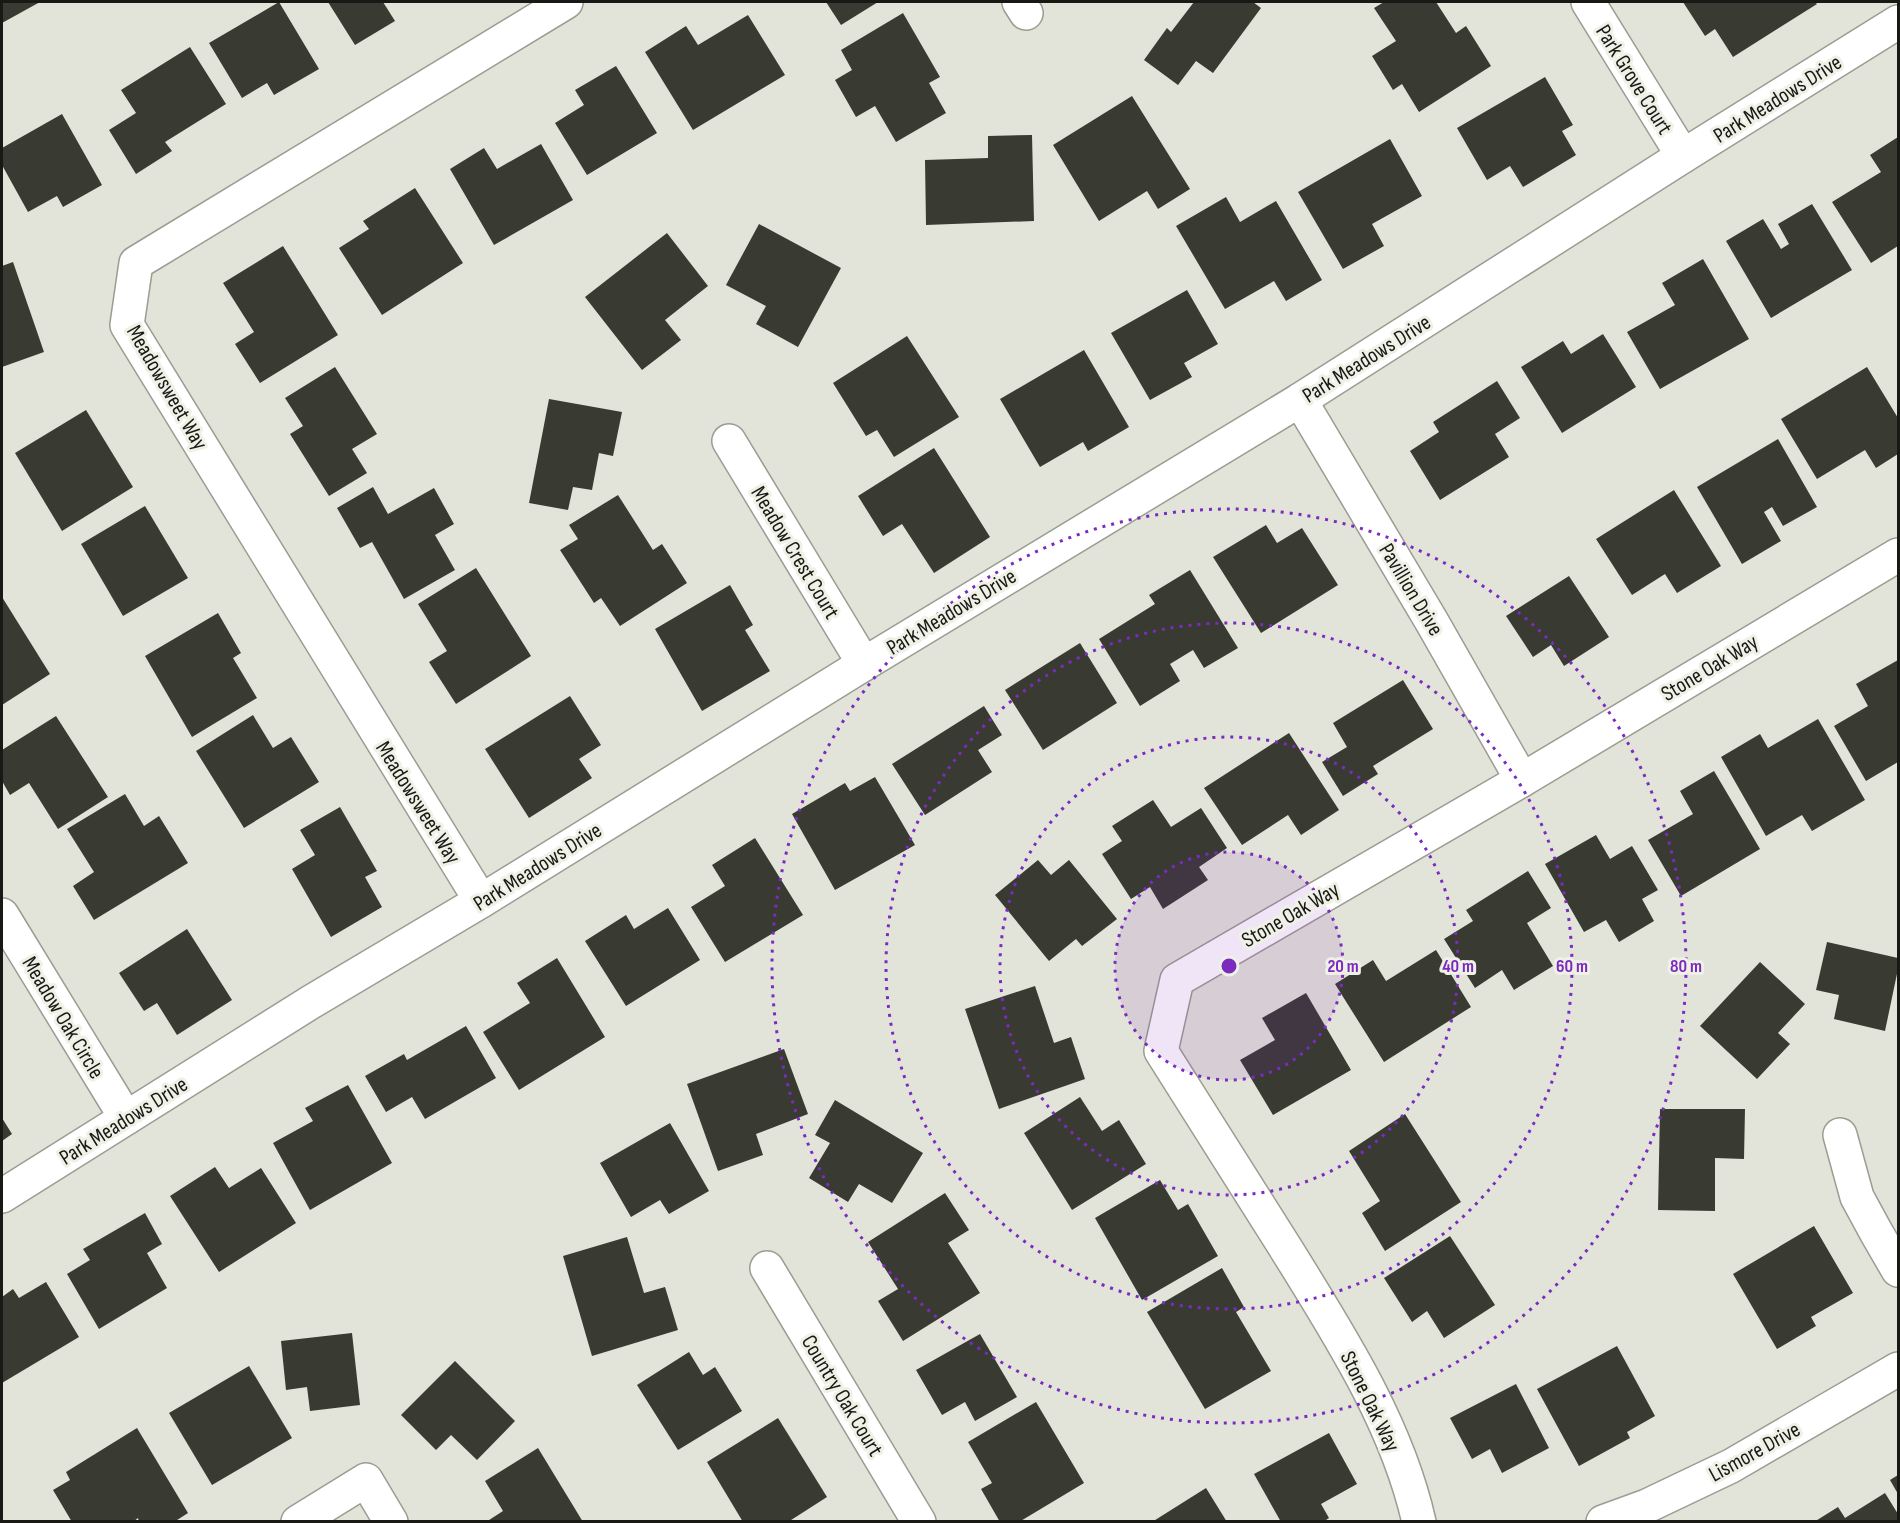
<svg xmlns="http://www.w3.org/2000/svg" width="1900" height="1523" font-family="'Sofia Sans Condensed',sans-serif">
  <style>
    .building { fill: #393a31 }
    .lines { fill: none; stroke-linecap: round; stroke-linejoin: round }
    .minor-casing { stroke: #9b9c92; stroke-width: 36 }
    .minor { stroke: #fff; stroke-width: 33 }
    .ring { fill: none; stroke: #7b2cbf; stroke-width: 3; stroke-dasharray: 3 6 }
    .labels { text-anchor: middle; stroke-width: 6; stroke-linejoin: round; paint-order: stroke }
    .street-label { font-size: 22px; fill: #181815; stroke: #f0f1e6 }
    .centre { fill: #7b2cbf; stroke: #f0f1e6; stroke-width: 3 }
    .ring-label { font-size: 18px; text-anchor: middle; font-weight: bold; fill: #7b2cbf; stroke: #f0f1e6; stroke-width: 6; stroke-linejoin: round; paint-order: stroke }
  </style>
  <rect width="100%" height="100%" fill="#e3e4d9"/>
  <g class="building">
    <path d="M2,2H40L2,23Z"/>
    <path d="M279,2L319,69L274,95L267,83L242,98L209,43Z"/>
    <path d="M328,2H383L395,21L355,45Z"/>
    <path d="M826,2H878L841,25Z"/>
    <path d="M1194,2H1253L1261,8L1213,73L1196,61L1178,85L1144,60L1167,28L1171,32Z"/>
    <path d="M1384,2H1436L1456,33L1466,26L1491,66L1419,112L1402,84L1393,90L1372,56L1396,41L1374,8Z"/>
    <path d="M1683,2H1815L1817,4L1733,57L1715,29L1705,36Z"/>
    <path d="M903,13L940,77L929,83L946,113L896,142L875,106L856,117L835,80L852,70L841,50Z"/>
    <path d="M748,15L785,75L693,130L645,52L686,26L698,45Z"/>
    <path d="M190,47L226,104L165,142L172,151L136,174L109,130L136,113L121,90Z"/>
    <path d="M616,66L657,133L587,175L555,123L584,105L575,90Z"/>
    <path d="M1545,77L1573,125L1562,131L1576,155L1523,187L1510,166L1487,180L1457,128Z"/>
    <path d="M1132,96L1190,189L1158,209L1147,191L1099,221L1053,145Z"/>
    <path d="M62,114L102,185L63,207L57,196L28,212L2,165V148Z"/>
    <path d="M1032,135L1034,221L926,225L925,160L988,158V136Z"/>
    <path d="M1898,137V246L1871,263L1832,202L1881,172L1870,155Z"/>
    <path d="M1390,139L1422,196L1372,224L1384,246L1343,269L1298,192Z"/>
    <path d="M541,144L573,200L494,245L450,169L484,148L497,169Z"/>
    <path d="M415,188L463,263L382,315L339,248L369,229L363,221Z"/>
    <path d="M1226,197L1240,222L1276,201L1322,280L1286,301L1274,281L1225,309L1176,226Z"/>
    <path d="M1812,204L1852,270L1771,318L1726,241L1763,219L1781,249L1789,244L1778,224Z"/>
    <path d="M759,224L841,268L798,347L756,324L766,306L726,285Z"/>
    <path d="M667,233L708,286L665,320L681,340L642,370L585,297Z"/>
    <path d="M283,246L338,335L260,383L235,344L254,332L223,283Z"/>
    <path d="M1703,259L1749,339L1660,389L1627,332L1675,305L1662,283Z"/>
    <path d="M13,262L44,352L2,367V266Z"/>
    <path d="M1187,290L1218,344L1184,363L1192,377L1150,400L1111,333Z"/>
    <path d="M1603,334L1636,387L1562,433L1521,367L1563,341L1571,354Z"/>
    <path d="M907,336L959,417L894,457L877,430L866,436L833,383Z"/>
    <path d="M1084,350L1129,427L1088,451L1083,442L1040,467L1000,399Z"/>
    <path d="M335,367L377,434L352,449L367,473L329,496L290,434L303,426L285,398Z"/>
    <path d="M1867,367L1898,418V454L1876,468L1865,450L1817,479L1781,419Z"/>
    <path d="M1497,381L1520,418L1495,434L1509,457L1440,500L1410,451L1439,432L1433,422Z"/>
    <path d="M549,399L622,412L613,456L599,453L592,490L573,487L568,510L529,503Z"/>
    <path d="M86,410L133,487L62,531L15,453Z"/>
    <path d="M1778,439L1817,507L1783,526L1772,507L1764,512L1781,541L1742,564L1697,487Z"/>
    <path d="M934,448L990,537L934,573L902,524L883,536L858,496Z"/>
    <path d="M373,487L388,514L434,488L454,524L435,535L455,570L404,599L372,542L360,548L337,508Z"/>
    <path d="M1674,490L1721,566L1677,593L1665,574L1632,595L1596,539Z"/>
    <path d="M618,495L653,550L662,544L687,583L620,626L601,598L594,603L560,550L578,539L569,525Z"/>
    <path d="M145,506L188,578L123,616L81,544Z"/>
    <path d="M1266,525L1277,543L1302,528L1338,585L1261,633L1213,557Z"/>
    <path d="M476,568L531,656L456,704L429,662L447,651L418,604Z"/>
    <path d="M1190,570L1238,648L1204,668L1193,650L1170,664L1180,681L1140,706L1099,639L1155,604L1149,595Z"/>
    <path d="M1569,576L1609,637L1564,666L1551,645L1533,657L1506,616Z"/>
    <path d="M730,585L753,625L745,630L770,671L702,711L655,629Z"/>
    <path d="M2,597L50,674L2,705Z"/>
    <path d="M218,613L241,653L233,658L257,698L192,737L145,656Z"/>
    <path d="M1080,643L1117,703L1043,750L1005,690Z"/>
    <path d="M1898,660V762L1866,781L1834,726L1868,706L1856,684Z"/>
    <path d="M1403,680L1433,729L1373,766L1378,774L1343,796L1322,762L1347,747L1333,723Z"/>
    <path d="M570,696L601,745L579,759L592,778L529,818L485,749Z"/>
    <path d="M984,706L1002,735L978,750L992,772L925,815L892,764Z"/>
    <path d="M253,715L273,748L291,737L319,782L244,828L196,751Z"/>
    <path d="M56,716L108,797L58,829L29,783L10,795L2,781V750Z"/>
    <path d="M1818,719L1865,800L1812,831L1802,815L1766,836L1721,757L1760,734L1768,748Z"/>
    <path d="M1289,733L1339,810L1301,835L1288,815L1242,845L1204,788Z"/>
    <path d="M1714,771L1760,849L1681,896L1648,840L1693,814L1680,791Z"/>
    <path d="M875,777L915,845L835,890L792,814L845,783L850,791Z"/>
    <path d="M125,794L144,826L159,816L188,863L94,920L73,886L94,872L67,829Z"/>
    <path d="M1153,800L1171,827L1201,808L1227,848L1199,867L1208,880L1163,909L1150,887L1131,899L1102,854L1122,841L1112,826Z"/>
    <path d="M340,807L377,871L365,877L382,907L331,937L292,869L315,855L300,830Z"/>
    <path d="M1596,835L1610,859L1632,846L1658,890L1642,899L1654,921L1619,942L1606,920L1584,932L1545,864Z"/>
    <path d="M755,838L803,915L725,962L691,907L725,886L712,865Z"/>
    <path d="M1038,860L1051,875L1069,860L1117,919L1082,946L1076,939L1049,961L995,895Z"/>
    <path d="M1528,871L1551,908L1527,923L1553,966L1514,990L1502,970L1475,988L1444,939L1473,921L1466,910Z"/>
    <path d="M668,908L700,960L626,1006L585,941L626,915L634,929Z"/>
    <path d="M187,929L232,1000L177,1035L157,1003L144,1011L119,973Z"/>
    <path d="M1827,942L1898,958V969L1885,1031L1834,1019L1839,995L1816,990Z"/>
    <path d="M1436,950L1471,1007L1384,1062L1335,984L1373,960L1386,981Z"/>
    <path d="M557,958L605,1037L519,1090L483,1032L530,1003L517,983Z"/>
    <path d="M1760,962L1805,1004L1778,1033L1790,1044L1757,1079L1700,1026Z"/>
    <path d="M1035,986L1054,1043L1071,1037L1085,1079L999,1109L965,1009Z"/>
    <path d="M1306,993L1351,1070L1273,1115L1240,1060L1275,1040L1262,1018Z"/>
    <path d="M466,1026L496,1078L425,1119L412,1097L386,1112L365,1076L404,1054L407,1060Z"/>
    <path d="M784,1049L808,1114L756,1134L763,1155L718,1171L687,1084Z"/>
    <path d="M348,1085L392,1163L310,1210L273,1143L313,1121L305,1108Z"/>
    <path d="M1080,1097L1102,1131L1119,1120L1146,1164L1072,1210L1024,1133Z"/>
    <path d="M835,1100L923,1153L892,1203L859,1184L848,1202L809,1178L830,1143L815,1135Z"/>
    <path d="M1660,1109H1745L1744,1159L1715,1158V1211L1658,1210Z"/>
    <path d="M1405,1114L1461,1202L1385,1251L1362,1213L1380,1201L1349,1151Z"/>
    <path d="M2,1118L12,1134L2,1141Z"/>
    <path d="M670,1123L709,1191L669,1214L660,1200L631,1217L600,1163Z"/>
    <path d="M215,1167L229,1188L261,1168L296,1223L219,1272L170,1196Z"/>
    <path d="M1160,1180L1178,1210L1188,1204L1218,1256L1142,1300L1095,1218Z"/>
    <path d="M945,1193L969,1230L948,1243L980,1293L903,1341L878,1301L898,1289L868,1242Z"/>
    <path d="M145,1213L162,1244L147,1253L167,1288L99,1329L67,1274L90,1260L83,1249Z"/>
    <path d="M1814,1226L1853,1293L1811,1317L1816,1326L1777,1349L1733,1274Z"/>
    <path d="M1450,1236L1495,1305L1444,1338L1427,1311L1412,1322L1384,1278Z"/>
    <path d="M627,1237L644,1293L665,1287L678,1330L592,1356L563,1256Z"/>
    <path d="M1222,1268L1244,1307L1236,1312L1271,1371L1205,1409L1147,1312Z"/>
    <path d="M46,1282L79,1337L2,1383V1297L13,1289L19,1298Z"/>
    <path d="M352,1333L360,1405L310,1411L307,1387L286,1390L281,1341Z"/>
    <path d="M980,1334L1017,1397L975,1421L965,1402L942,1415L916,1370Z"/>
    <path d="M1617,1346L1655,1416L1627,1432L1630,1438L1579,1466L1537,1389Z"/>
    <path d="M689,1352L703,1375L715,1367L742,1411L678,1450L637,1385Z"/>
    <path d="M455,1361L515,1421L477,1460L451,1435L436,1450L401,1415Z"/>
    <path d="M249,1366L292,1438L212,1485L169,1413Z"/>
    <path d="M1516,1384L1549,1448L1502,1473L1490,1449L1472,1459L1450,1418Z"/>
    <path d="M1036,1402L1084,1483L1019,1522H1000L981,1489L992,1483L968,1442Z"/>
    <path d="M778,1418L827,1497L788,1522H743L707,1462Z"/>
    <path d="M137,1428L188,1513L174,1522H139L138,1518L133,1522H72L53,1490L70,1480L66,1472Z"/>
    <path d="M1329,1433L1357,1484L1321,1504L1329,1518L1323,1522H1281L1254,1474Z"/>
    <path d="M538,1448L583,1522H486L503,1511L485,1481Z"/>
    <path d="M1898,1475V1494L1890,1480Z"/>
    <path d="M1206,1488L1227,1522H1152Z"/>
    <path d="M1885,1493L1898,1514V1522H1814L1838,1507L1845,1518Z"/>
  </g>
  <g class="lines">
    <defs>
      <g id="minor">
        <path d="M1019,2L1026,13"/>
        <path d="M1588,2L1683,156"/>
        <path d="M1300,400L1432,622L1522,780"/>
        <path d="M729,441L864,664"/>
        <path d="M481,901L127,325L136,263L566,2"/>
        <path d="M2,915L126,1118"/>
        <path d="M1840,1135L1857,1197L1876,1232L1898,1270"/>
        <path d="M2,1196L311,1002L481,901L864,664L1300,400L1683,156L1898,22"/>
        <path d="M767,1268L919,1522"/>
        <path d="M298,1522L366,1480L391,1522"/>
        <path d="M1419,1522C1397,1424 1340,1336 1288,1252C1246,1185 1203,1118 1161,1051L1177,980L1522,780L1898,555"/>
        <path d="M1603,1522L1647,1506L1731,1466L1898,1369"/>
      </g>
    </defs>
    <use href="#minor" class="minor-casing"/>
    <use href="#minor" class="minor"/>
  </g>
  <circle cx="1229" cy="966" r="114" fill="#7b2cbf" fill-opacity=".12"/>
  <g class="ring">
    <circle cx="1229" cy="966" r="114"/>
    <circle cx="1229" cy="966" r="229"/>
    <circle cx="1229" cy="966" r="343"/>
    <circle cx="1229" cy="966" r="457"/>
  </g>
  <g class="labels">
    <g class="street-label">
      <text transform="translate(1635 79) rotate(58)" y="8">Park Grove Court</text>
      <text transform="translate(1777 98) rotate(-32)" y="8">Park Meadows Drive</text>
      <text transform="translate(1366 358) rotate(-32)" y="8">Park Meadows Drive</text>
      <text transform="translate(168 387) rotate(60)" y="8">Meadowsweet Way</text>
      <text transform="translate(796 552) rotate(59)" y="8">Meadow Crest Court</text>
      <text transform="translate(1412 589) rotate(59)" y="8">Pavillion Drive</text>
      <text transform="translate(951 611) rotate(-31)" y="8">Park Meadows Drive</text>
      <text transform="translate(1709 667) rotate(-31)" y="8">Stone Oak Way</text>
      <text transform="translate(419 802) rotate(58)" y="8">Meadowsweet Way</text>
      <text transform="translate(537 866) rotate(-32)" y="8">Park Meadows Drive</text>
      <text transform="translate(1290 914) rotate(-30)" y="8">Stone Oak Way</text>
      <text transform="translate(64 1017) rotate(59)" y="8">Meadow Oak Circle</text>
      <text transform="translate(123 1120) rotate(-32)" y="8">Park Meadows Drive</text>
      <text transform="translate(843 1395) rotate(59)" y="8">Country Oak Court</text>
      <text transform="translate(1371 1401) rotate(64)" y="8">Stone Oak Way</text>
      <text transform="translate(1754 1451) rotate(-29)" y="8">Lismore Drive</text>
    </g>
  </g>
  <circle cx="1229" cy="966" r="9" class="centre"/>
  <g class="ring-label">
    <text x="1343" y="972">20 m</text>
    <text x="1458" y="972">40 m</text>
    <text x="1572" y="972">60 m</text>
    <text x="1686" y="972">80 m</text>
  </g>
  <rect width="1900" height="1523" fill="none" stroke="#181815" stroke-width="6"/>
</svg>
